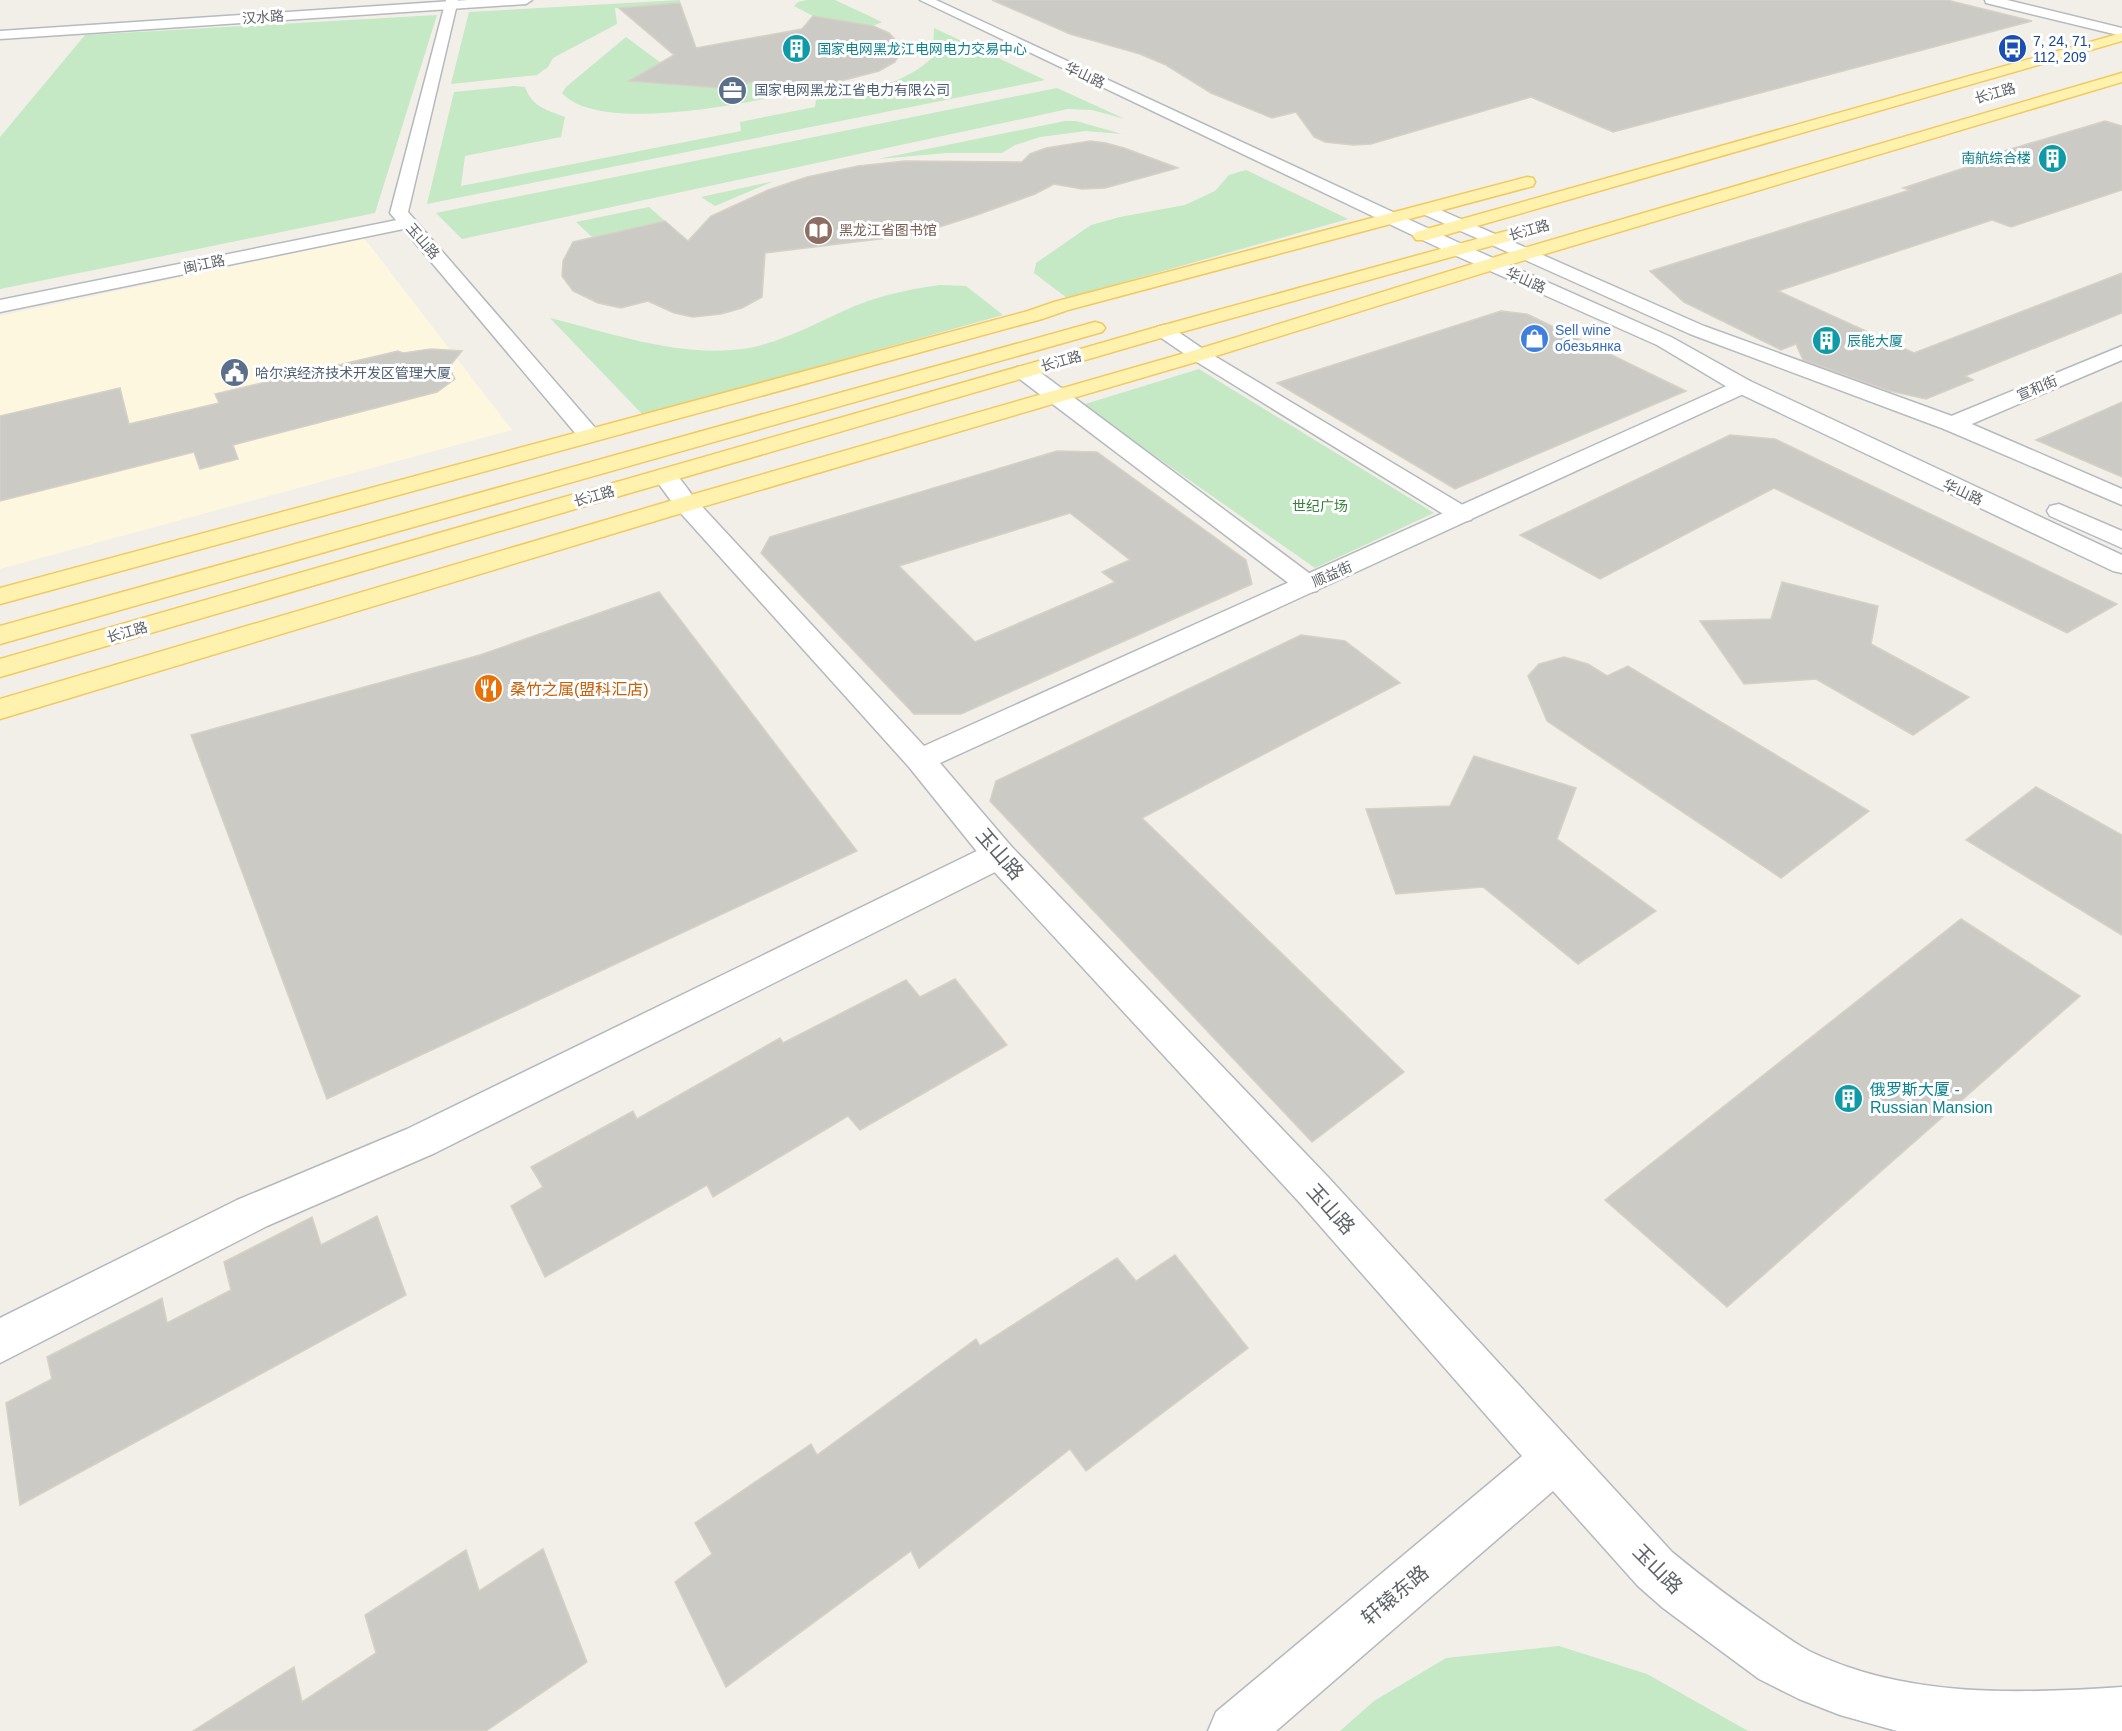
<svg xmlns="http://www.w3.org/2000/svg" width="2122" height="1731" font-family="Arial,'Noto Sans SC',sans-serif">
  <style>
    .commercial { fill: #fef7e0 }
    .green { fill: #c5e8c5 }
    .building { fill: #cccac5; stroke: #d6d1c6; stroke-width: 1.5; fill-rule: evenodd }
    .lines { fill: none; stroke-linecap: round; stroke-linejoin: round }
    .minor-casing { stroke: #b5b8bc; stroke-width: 3 }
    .tertiary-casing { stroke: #b5b8bc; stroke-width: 3 }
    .secondary-casing { stroke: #b6babf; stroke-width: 3 }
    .primary-casing { stroke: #f2c960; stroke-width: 3 }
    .minor { fill: #fff; fill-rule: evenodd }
    .tertiary { fill: #fff; fill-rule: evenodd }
    .secondary { fill: #fff; fill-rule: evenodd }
    .primary { fill: #fff2af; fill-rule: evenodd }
    .labels { text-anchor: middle; stroke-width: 6; stroke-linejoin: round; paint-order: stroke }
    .far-street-label { font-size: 14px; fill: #5f6368; stroke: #fff }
    .far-transit-label { font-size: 14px; fill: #164399; stroke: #fff; text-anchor: start }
    .far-culture-label { font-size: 14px; fill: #0d838f; stroke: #fff; text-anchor: start }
    .far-service-label { font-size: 14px; fill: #4e5e75; stroke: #fff; text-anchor: start }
    .far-education-label { font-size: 14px; fill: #785e54; stroke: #fff; text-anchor: start }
    .far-shop-label { font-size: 14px; fill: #366cbe; stroke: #fff; text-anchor: start }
    .far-park-label { font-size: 14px; fill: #348238; stroke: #fff }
    .food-label { font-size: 16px; fill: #c56008; stroke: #fff; text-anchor: start }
    .culture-label { font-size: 16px; fill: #0d838f; stroke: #fff; text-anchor: start }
    .near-street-label { font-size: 20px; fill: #5f6368; stroke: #fff }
  </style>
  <rect width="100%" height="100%" fill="#f1efe8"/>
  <path class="commercial" d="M364,238L512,430L0,569V316Z"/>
  <g class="green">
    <path d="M680,0V3L615,8L617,24L553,58L548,67L537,75L451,84L469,12Z"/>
    <path d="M807,0H835L882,22L873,26L813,16L794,6L798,2Z"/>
    <path d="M437,15L375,213L0,289V137L85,35Z"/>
    <path d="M934,28L1045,80L427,204L454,92L514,86L525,87C532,107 547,110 565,117L561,137L465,156L461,186L741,131L740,122L815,107L816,100C857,92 902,87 933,57Z"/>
    <path d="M626,37L661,63L669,84L720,88L753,82L799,86L833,83L857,77C800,93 604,141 562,93L566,87Z"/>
    <path d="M1057,88L1125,119L1092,110L1068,109L462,239L436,213Z"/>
    <path d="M1065,121H1076L1122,134L1086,131L1040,137L1015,145L1002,153H947L878,159Z"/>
    <path d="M1246,170L1348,219L1067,298L1034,273L1036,263L1091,225L1120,217L1185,205L1215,191L1229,175Z"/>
    <path d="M774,181L715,206L701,197Z"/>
    <path d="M649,207L665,221L592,237L576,222Z"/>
    <path d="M940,285L966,286L1003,315L643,415L550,318C615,334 682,359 749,348C791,340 829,315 868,301C892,293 916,288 940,285Z"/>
    <path d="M1199,369L1434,513L1315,568L1082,405Z"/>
    <path d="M1559,1646L1647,1674L1748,1731H1340L1374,1701L1446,1658Z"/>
  </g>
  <g class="building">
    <path d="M992,0H1947L2032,21L1613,132L1531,97L1371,144L1353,145L1325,142L1314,137L1296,112L1272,118L1211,93L1166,65L1140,54L1070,34Z"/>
    <path d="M680,3L696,48L802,29L813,16L873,26L889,33L903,48L895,62L879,71L833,83L799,86L753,82L720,88L629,81L674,55L619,8Z"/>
    <path d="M2105,121L2122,126V190L2011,227L1992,220L1778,291L1914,353L2122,273V313L1965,376L1973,380L1926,399L1890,391L1803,360L1796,344L1781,350L1684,302L1650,271L1910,190L1903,188L1973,165L1967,162Z"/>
    <path d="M1090,141L1106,143L1124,148L1178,168L1105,188L1082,189L1054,184L1035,194L974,216L936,228L896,237L765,253L762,297L742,308L721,314L693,317L674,313L648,301L621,308L598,303L573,291L562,276L563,261L573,242L665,221L688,241L711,216L768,190L807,177L858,166L905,161L1022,162L1030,154L1046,148Z"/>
    <path d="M1501,311L1527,314L1686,391L1455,489L1277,383Z"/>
    <path d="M431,349L462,351L449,367L455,379L437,392L233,445L238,459L200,469L194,452L0,501V416L120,388L129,424L219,403L215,394L398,351L403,353Z"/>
    <path d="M2122,402V477L2036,440Z"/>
    <path d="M1730,435L1775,439L2117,604L2067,633L1774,488L1600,579L1520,535Z"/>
    <path d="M1057,451L1097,452L1246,560L1252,584L961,714H914L761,553L770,537ZM1070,513L1130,560L1102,572L1115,582L975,642L899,566Z"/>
    <path d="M1782,582L1878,606L1871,644L1969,697L1913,735L1816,679L1744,684L1700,621L1771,619Z"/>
    <path d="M659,592L857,851L327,1099L191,735L480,655Z"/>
    <path d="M1301,635L1345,641L1400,683L1142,818L1404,1072L1312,1142L990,801L996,781Z"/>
    <path d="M1564,657L1588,664L1607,676L1628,666L1869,811L1781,878L1547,721L1528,676L1539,664Z"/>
    <path d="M1474,756L1576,788L1557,839L1656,911L1578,964L1483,887L1396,894L1366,809L1450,806Z"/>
    <path d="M2036,787L2122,835V935L1966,840Z"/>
    <path d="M1961,919L2080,996L1727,1307L1605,1200Z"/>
    <path d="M955,979L1007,1045L860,1130L848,1116L713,1197L707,1185L545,1277L511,1206L543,1187L531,1167L633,1111L637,1119L780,1038L783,1043L906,980L920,997Z"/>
    <path d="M377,1216L406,1295L20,1505L6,1403L52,1379L47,1357L162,1298L167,1323L231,1290L224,1262L312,1217L321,1245Z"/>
    <path d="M1175,1255L1248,1348L1086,1471L1070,1449L919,1568L911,1551L726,1687L675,1582L712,1554L695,1523L811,1444L817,1455L976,1339L980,1346L1117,1258L1136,1281Z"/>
    <path d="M543,1549L587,1662L486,1731H193L294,1667L302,1702L376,1653L365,1615L466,1550L479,1591Z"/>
  </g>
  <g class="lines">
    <defs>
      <g id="minor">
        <path d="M1164,325L1171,327L1206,351L1471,510L1474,515L1471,520L1462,522L1453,520L1192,359L1157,335L1154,331L1157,327Z"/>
        <path d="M1025,366L1033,367L1317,579L1321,585L1317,591L1308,593L1299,591L1017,377L1014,372L1017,367Z"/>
        <path d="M999,843L1011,846L1015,855L1011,864L435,1153L267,1226L0,1363V1318L237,1200L407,1129L987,846Z"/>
      </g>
      <g id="tertiary">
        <path d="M446,0H458L408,212L597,430L600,435L597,440L589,442L581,440L390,213Z"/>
        <path d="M2122,346V360L1960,429L1952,431L1944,429L1941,424L1944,419Z"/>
        <path d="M1742,379L1750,381L1753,386L1750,391L940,763L1011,846L1328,1177L1672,1552C1706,1580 1741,1606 1778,1631C1788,1638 1798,1645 1809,1651C1906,1698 2018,1694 2122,1687V1731H1897L1840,1715L1799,1699L1759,1679L1663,1608L1638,1586L1553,1491L1276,1731H1208L1216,1712L1522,1456L1300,1203L987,864L909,767L677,509L653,476L657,471C676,466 684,485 695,499L924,746Z"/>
      </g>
      <g id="secondary">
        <path d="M468,0H532L526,4L0,39V31Z"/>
        <path d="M920,0H936L1466,246L1671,337L1750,381L2122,555V573L2113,571L1734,391L1657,345L1452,254Z"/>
        <path d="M1985,0H2007L2122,28V36L1986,3Z"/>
        <path d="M1429,205L1704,326L1960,419L2122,489V505L1944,429L1690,334L1423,214L1420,210L1423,206Z"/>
        <path d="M407,218L413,219L416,223L413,227L0,312V300Z"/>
        <path d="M2059,504L2122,531V548L2050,516L2047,511L2050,506Z"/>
      </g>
      <g id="primary">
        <path d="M2122,33V41L1428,240H1416L1413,236L1416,232Z"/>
        <path d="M2122,73V82L1535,257L1206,359L695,509L0,719V699L677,499L1192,351L1521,249Z"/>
        <path d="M1527,177L1533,178L1535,182L1533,186L1068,310L1042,319L0,604V588L1028,311L1054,302Z"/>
        <path d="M1535,223L1541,224L1544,228L1541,232L1171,335L0,677V659L1157,327Z"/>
        <path d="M1095,322L1102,324L1105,328L1102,332L0,644V626Z"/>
      </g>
    </defs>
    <use href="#minor" class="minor-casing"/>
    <use href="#tertiary" class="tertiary-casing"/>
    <use href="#secondary" class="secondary-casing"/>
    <use href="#primary" class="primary-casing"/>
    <use href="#minor" class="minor"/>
    <use href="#tertiary" class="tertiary"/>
    <use href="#secondary" class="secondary"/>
    <use href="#primary" class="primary"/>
  </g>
  <defs>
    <symbol id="building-disc" viewBox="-11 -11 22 22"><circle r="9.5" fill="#0f9aa8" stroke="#fff"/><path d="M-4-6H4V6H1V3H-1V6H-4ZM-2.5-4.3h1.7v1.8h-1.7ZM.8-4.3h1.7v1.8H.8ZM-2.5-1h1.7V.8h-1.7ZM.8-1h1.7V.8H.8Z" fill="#fff"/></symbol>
    <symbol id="bus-disc" viewBox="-11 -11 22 22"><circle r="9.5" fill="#1a4fb4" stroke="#fff"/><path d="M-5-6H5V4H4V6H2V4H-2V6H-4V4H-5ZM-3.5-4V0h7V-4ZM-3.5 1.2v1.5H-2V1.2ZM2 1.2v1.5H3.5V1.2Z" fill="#fff"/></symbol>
    <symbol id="office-disc" viewBox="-11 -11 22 22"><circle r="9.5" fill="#5c6f8a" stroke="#fff"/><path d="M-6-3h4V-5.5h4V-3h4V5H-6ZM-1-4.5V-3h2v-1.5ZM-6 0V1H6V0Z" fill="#fff"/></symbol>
    <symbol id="library-disc" viewBox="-11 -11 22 22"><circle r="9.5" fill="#8d6e63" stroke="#fff"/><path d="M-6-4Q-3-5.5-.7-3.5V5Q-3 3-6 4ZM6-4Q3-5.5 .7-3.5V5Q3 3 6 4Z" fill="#fff"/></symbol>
    <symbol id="shop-disc" viewBox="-11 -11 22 22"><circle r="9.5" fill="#3f7fe0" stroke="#fff"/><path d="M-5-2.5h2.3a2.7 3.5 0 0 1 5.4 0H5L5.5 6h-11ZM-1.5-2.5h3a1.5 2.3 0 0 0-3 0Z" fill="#fff"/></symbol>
    <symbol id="civic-disc" viewBox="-11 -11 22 22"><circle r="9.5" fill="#5c6f8a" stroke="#fff"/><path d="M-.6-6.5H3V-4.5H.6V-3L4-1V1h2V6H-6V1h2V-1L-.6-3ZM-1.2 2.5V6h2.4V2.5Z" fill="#fff"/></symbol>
    <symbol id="restaurant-disc" viewBox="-11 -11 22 22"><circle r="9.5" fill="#e8710a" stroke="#fff"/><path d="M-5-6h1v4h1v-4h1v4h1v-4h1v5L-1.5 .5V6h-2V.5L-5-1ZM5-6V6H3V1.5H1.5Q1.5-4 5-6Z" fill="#fff"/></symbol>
  </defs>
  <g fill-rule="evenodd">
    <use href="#building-disc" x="780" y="32" width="33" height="33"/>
    <use href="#bus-disc" x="1996" y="32" width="33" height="33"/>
    <use href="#office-disc" x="716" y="74" width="33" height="33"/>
    <use href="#building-disc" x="2036" y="142" width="33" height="33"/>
    <use href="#library-disc" x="802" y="214" width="33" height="33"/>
    <use href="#shop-disc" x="1518" y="322" width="33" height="33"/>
    <use href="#building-disc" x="1810" y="324" width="33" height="33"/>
    <use href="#civic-disc" x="218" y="356" width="33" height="33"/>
    <use href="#restaurant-disc" x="472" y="672" width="33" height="33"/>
    <use href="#building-disc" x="1832" y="1082" width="33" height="33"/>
  </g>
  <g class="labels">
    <g class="far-street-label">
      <text transform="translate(263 17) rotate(-4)" y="5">汉水路</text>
      <text transform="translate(1085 75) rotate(25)" y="5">华山路</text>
      <text transform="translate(1995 93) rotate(-16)" y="5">长江路</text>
      <text transform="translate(1529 230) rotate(-16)" y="5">长江路</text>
      <text transform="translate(423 241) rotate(49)" y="5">玉山路</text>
      <text transform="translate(204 264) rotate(-12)" y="5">闽江路</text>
      <text transform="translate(1526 280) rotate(24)" y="5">华山路</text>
      <text transform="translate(1061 361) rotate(-16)" y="5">长江路</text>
      <text transform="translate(2037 388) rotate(-23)" y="5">宣和街</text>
      <text transform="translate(1963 492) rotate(25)" y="5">华山路</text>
      <text transform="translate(594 496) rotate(-16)" y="5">长江路</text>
      <text transform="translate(1332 574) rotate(-24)" y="5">顺益街</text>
      <text transform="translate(127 632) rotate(-16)" y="5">长江路</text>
    </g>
    <g class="far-transit-label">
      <text x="2033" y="46">7, 24, 71,<tspan x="2033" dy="16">112, 209</tspan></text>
    </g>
    <g class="far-culture-label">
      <text x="817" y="54">国家电网黑龙江电网电力交易中心</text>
      <text x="2031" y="163" text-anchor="end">南航综合楼</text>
      <text x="1847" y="346">辰能大厦</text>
    </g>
    <g class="far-service-label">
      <text x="754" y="95">国家电网黑龙江省电力有限公司</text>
      <text x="255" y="378">哈尔滨经济技术开发区管理大厦</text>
    </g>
    <g class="far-education-label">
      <text x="839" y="235">黑龙江省图书馆</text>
    </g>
    <g class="far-shop-label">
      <text x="1555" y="335">Sell wine<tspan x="1555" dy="16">обезьянка</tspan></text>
    </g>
    <g class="far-park-label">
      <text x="1320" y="511">世纪广场</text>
    </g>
    <g class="food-label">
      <text x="510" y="695">桑竹之属(盟科汇店)</text>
    </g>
    <g class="culture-label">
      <text x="1870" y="1095">俄罗斯大厦 -<tspan x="1870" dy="18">Russian Mansion</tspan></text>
    </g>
    <g class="near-street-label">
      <text transform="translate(1000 854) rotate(49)" y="7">玉山路</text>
      <text transform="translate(1331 1209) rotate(48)" y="7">玉山路</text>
      <text transform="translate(1658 1569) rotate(45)" y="7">玉山路</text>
      <text transform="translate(1395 1595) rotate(-40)" y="7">轩辕东路</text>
    </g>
  </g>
</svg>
